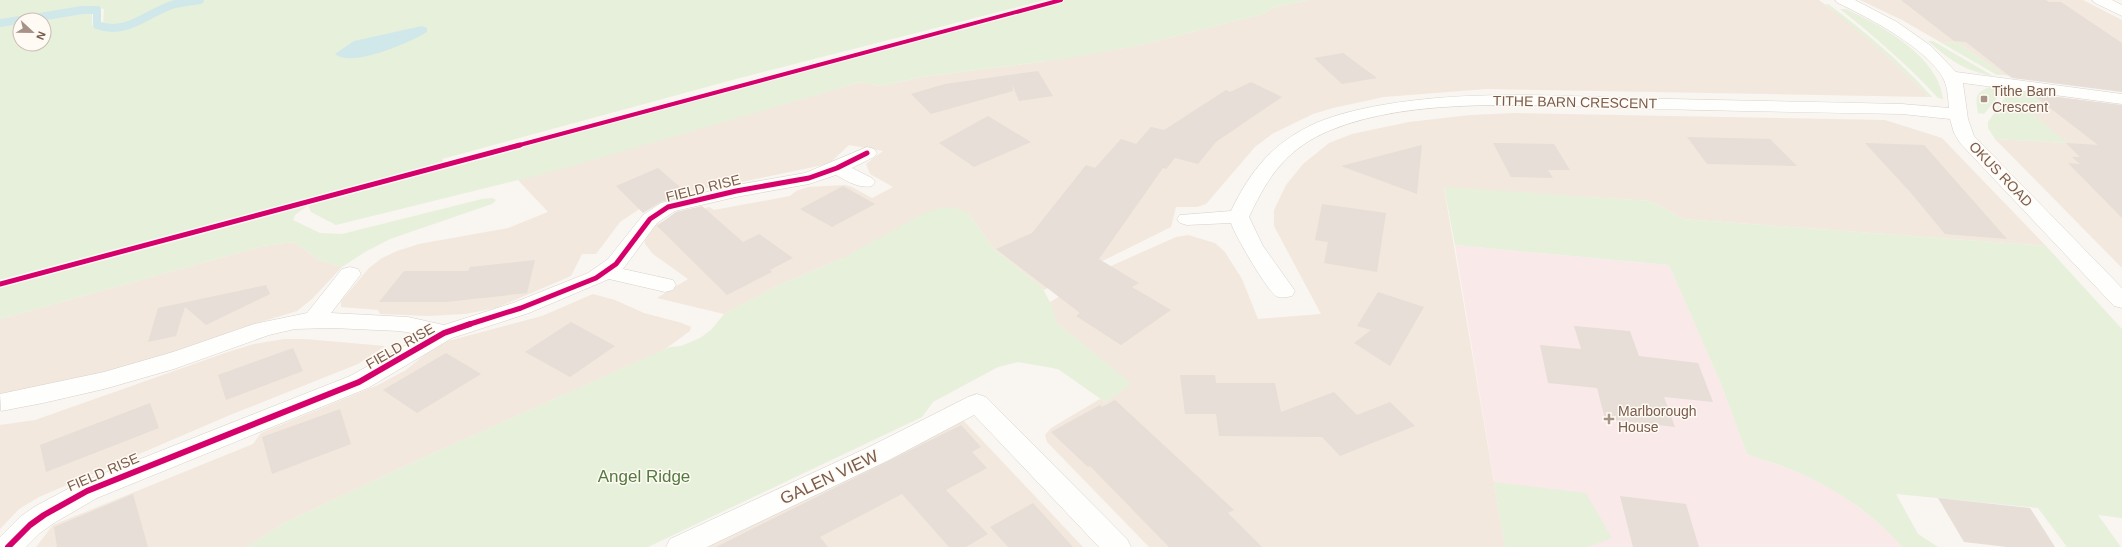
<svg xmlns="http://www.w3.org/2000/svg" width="2122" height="547" font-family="Arial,sans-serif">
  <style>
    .residential { fill: #f2e8de }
    .medical { fill: #fae9e9 }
    .green { fill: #e7f0db }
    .water { fill: #d0e8ea }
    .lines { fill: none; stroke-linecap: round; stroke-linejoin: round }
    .stream { stroke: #d0e8ea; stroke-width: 8 }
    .building { fill: #e6ded7 }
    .minor-casing { stroke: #d7d1cb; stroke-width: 1 }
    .minor { fill: #fefefd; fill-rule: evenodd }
    .cycleway-far2-casing { stroke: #fffaf3; stroke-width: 6 }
    .cycleway-far1-casing { stroke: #fffaf3; stroke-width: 8 }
    .cycleway-casing { stroke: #fffaf3; stroke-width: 8 }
    .cycleway-far2 { stroke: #d6006c; stroke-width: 4 }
    .cycleway-far1 { stroke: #d6006c; stroke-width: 5 }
    .cycleway { stroke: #d6006c; stroke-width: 6 }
    .poi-dot { fill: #a69286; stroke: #fffaf3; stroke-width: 1.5 }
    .labels { text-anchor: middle; stroke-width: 3; stroke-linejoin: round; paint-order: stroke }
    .poi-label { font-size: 14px; fill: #7a5c4d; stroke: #fffaf3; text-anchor: start }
    .street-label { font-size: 14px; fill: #7a5c4d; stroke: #fffaf3 }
    .near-park-label { font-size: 17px; fill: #537a41; stroke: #fffaf3 }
    .near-street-label { font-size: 17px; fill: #7a5c4d; stroke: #fffaf3 }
  </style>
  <rect width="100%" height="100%" fill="#f9f5f0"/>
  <g class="residential">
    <path d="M1308,0H1819L1851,24L1886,55L1929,97L1486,89L1384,97L1333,108L1313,114L1272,134L1255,147L1206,204L1197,207H1176L1171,227L1044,290L1042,287L994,249L968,213L843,258L779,285L724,314L657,298L688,279L653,254L645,244L644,236L652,227L665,220L709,207L714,210L790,196L796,191L808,187L845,185L852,187L872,198L893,187L870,174L866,164L883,151L849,145L831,162L823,165L737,183L691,191L647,204L620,222L596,254H582L571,276L496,308L465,314L428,316L380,314L378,310L341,307V301L369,268L382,258L397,251L419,244L508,228L548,212L518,180L861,82L881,86L922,77L1040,62L1137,46L1266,13L1272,8Z"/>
    <path d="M1860,0H2083L2122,20V91L2004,75L1959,43L1940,42L1902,20Z"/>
    <path d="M2073,99L2122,106V268L1995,139L2066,143L2026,108H2045L2037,101H2077Z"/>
    <path d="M1516,113L1885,120L1942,138L2046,246L1684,219L1650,201L1444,188L1505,547H1149L1047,442L1045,435L1051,428L1100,399L1105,402L1131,384L1056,322L1050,302L1111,266L1176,237L1188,235L1215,243L1225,252L1242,279L1258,319L1321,314L1274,226V210L1286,185L1303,164L1329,143L1352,134L1409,122L1470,115Z"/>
    <path d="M294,242L319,260L342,267L312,299L297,311L241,328L150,361L0,398V319L263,246Z"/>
    <path d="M593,294L615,300L644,313L682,323L691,327L690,331L664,350L416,461L284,523L247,547H36L53,525L253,444L261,433L378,385L406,370L428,352L448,341L542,316Z"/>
    <path d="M284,339H305L385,346L358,364L230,415L39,497L19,509L0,529V425L35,420L225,353L254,344Z"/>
    <path d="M963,420L1083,547H708Z"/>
  </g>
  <path class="medical" d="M1455,245L1669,265L1721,384L1747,454L1801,473L1836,491L1869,515L1893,536L1902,547H1505Z"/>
  <g class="green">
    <path d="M0,0H192C184,2 176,3 168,5C148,12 124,32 103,25L104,9L98,8L0,21Z"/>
    <path d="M205,0H1045L736,79L442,159L446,167L1048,0H1308L1272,8L1266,13L1137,46L1062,59L922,77L881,86L861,82L551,172L336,225L311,212L308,205L295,215L293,220L320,233L342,234L482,199L492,198L496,200L492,204L390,239L365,252L342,267L319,260L294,242L263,246L0,319V25L20,22V44H44V20H34L89,12L92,13V25C118,43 150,14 175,6C185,3 195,2 205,0Z"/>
    <path d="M1825,4H1828C1866,32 1901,62 1932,97H1929L1886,55Z"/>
    <path d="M1840,9H1846C1881,25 1939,57 1943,99L1938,98C1908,65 1875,37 1840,9Z"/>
    <path d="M1928,41H1933L1993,76C1964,71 1950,60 1928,41Z"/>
    <path d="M1940,42L1959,43L2004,75H1997Z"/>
    <path d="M1990,87H2003L2004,89L1984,114L1978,113C1976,97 1974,93 1990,87Z"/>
    <path d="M2010,90L2073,99L2077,101H2038L2046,108H2026L2067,143L1995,139L1988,128V122Z"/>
    <path d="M1444,187L1650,201L1684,219L2046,246L2122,329V518L2098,515L2121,547H2067L2038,508L1896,494L1918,534L1938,547H1902C1876,516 1839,491 1802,474C1785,466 1765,461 1747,454L1721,384L1669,265L1455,245Z"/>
    <path d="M942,207L955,208L968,213L994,249L1042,287L1053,308L1056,322L1132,384L1105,402L1058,369L1018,362L998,367L933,402L922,417L648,547H247L284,523L416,461L670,347L681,346L700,338L711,330L724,314L779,285L843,258L924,213Z"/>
    <path d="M1494,482L1586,493L1612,538L1587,547H1505Z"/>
  </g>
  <path class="water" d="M422,26L427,28V32C409,43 352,68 335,54L354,41Z"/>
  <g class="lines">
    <g class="stream">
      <path d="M22,20L82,10H97V25C124,36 145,15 169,6C179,2 190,2 200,0"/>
      <path d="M0,23L20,20"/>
    </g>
  </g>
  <g class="building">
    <path d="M1901,0H2046L2049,2H2061L2122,43V92L2012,78L1966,42L1954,41Z"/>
    <path d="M1343,53L1377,78L1342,84L1314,58Z"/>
    <path d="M1038,71L1053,96L1019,101L1012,84L1013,91L931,114L911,94L945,84Z"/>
    <path d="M1251,82L1282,97L1216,142L1198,164L1175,158L1166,169L1163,168L1099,259L1139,283L1132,287L1171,310L1121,345L1076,316L1080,313L996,249L1032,233L1086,165L1095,168L1121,139L1136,144L1151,127L1164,130L1226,90L1230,92Z"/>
    <path d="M2032,94L2122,105V218L2068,163L2080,164L2072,157H2080L2066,143L2098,145Z"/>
    <path d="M988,116L1031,142L974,167L939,143Z"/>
    <path d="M1687,137L1770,139L1797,166L1707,164Z"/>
    <path d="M1493,143L1554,144L1570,170H1548L1553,178L1511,177Z"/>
    <path d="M1865,143L1924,145L2007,239L1945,234L1911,193Z"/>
    <path d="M1422,145L1417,194L1341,166Z"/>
    <path d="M658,168L689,195L661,202L643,213L616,186Z"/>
    <path d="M843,186L875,204L832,227L800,209Z"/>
    <path d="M1322,204L1386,213L1377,272L1324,263L1328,242L1315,240Z"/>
    <path d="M702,206L743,242L759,234L793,258L770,270L772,272L727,295L657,226L676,212Z"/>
    <path d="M535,260L527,293L446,302H379L404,271H468L470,267Z"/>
    <path d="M266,285L270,294L206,325L185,307L176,336L148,342L158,308Z"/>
    <path d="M1378,292L1424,307L1390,366L1354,343L1371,330L1357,326Z"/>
    <path d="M571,322L615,346L570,377L525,352Z"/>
    <path d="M1574,326L1630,331L1639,356L1698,363L1713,402L1664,397L1675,427L1605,419L1597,388L1548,383L1540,345L1581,349Z"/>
    <path d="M293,348L303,371L226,400L218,375Z"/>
    <path d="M446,353L481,374L417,413L383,390Z"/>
    <path d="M1180,375H1215L1216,383H1275L1281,412L1334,392L1357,415L1390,402L1415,426L1340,456L1322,437L1219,436L1216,414H1185Z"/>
    <path d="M1115,400L1234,510L1228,513L1262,547H1169L1090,466L1088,467L1051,432L1100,405L1102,407Z"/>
    <path d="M150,403L159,428L46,472L40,445Z"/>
    <path d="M340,409L351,444L272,474L262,437Z"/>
    <path d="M961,425L981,447L972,452L987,468L946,490L988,534L966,547H949L902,494L820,537L828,547H716Z"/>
    <path d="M133,494L148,547H57L54,527Z"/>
    <path d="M1620,496L1686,504L1699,547H1633Z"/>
    <path d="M1938,498L2030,508L2055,547H2007L1964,542Z"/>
    <path d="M1033,503L1073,547H1008L990,527Z"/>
  </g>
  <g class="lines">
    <defs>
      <g id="minor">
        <path d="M1835,0H1855L1897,22L1931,46L1956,72L2122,94V104L1963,83L1968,119L1974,136L2122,288V308L2114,306L1960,143L1954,133L1950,119L1902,114C1810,112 1718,111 1625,108C1536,106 1414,96 1331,130C1287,148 1268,176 1249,217L1263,246L1295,291L1292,296C1287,297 1281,299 1276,296C1267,290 1235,236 1231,223L1187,225L1180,223L1177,219L1180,215L1231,211C1251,169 1274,142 1316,123C1337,114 1360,109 1382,105C1462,91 1544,95 1626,98C1718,100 1810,102 1902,104L1949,108C1948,99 1948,89 1944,80C1929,49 1869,18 1838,3Z"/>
        <path d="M2092,0H2112L2122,5V16L2095,3Z"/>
        <path d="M867,147L874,149L877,153L874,157L852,168L872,178L875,182L872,186C859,189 847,181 836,175L809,184L736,197L675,211L657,223L623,269L673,280L676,285L673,290L665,292L609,279L529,313L452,338L368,388L97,498L54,523L40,533L26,547H0V537L20,517L34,507L77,484L350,376L424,335L399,331L332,328L295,329L269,335L174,369L104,389L43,403L1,411L0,394L104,372L173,352L254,324L307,313L342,269L350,267L358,269L361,274L331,313L408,317L444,325L513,303L588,273L608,259L643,215L661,203L736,185L805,173Z"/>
        <path d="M977,394L986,397L1127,539L1131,547H1099L974,415L889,460L707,547H666L670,539L871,446L968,397Z"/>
      </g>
    </defs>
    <use href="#minor" class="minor-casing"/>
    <use href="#minor" class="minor"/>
    <defs>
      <path id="cycleway-far2" d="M516,146L1061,0"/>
      <g id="cycleway-far1">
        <path d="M0,284L520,145"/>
        <path d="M467,325L521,308L596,278L616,264L650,219L668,207L736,191L809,178L837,168L867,153"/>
      </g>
      <path id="cycleway" d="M8,547L30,525L44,515L87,491L359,382L444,333L470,324"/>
    </defs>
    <use href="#cycleway-far2" class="cycleway-far2-casing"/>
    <use href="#cycleway-far1" class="cycleway-far1-casing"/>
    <use href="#cycleway" class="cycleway-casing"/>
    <use href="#cycleway-far2" class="cycleway-far2"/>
    <use href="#cycleway-far1" class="cycleway-far1"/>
    <use href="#cycleway" class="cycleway"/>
  </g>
  <g class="poi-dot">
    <rect x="1980" y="95" width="8" height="8" rx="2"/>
    <path d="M1607 413h4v4h4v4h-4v4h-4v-4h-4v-4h4z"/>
  </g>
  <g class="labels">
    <g class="poi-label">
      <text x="1992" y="96">Tithe Barn<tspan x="1992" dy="16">Crescent</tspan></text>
      <text x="1618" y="416">Marlborough<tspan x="1618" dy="16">House</tspan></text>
    </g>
    <g class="street-label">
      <text transform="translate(1575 102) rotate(1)" y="5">TITHE BARN CRESCENT</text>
      <text transform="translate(2001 174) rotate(46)" y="5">OKUS ROAD</text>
      <text transform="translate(703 188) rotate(-14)" y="5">FIELD RISE</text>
      <text transform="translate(400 346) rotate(-30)" y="5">FIELD RISE</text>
      <text transform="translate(103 472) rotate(-23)" y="5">FIELD RISE</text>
    </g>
    <g class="near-park-label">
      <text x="644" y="482">Angel Ridge</text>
    </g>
    <g class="near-street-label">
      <text transform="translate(829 477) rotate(-25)" y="6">GALEN VIEW</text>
    </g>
  </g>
  <g transform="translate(32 32) rotate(112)"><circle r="19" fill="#fffaf3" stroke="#cabbb1"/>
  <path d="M0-3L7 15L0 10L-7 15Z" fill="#a69286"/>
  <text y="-6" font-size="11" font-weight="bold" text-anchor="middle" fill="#7a5c4d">N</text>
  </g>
</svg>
